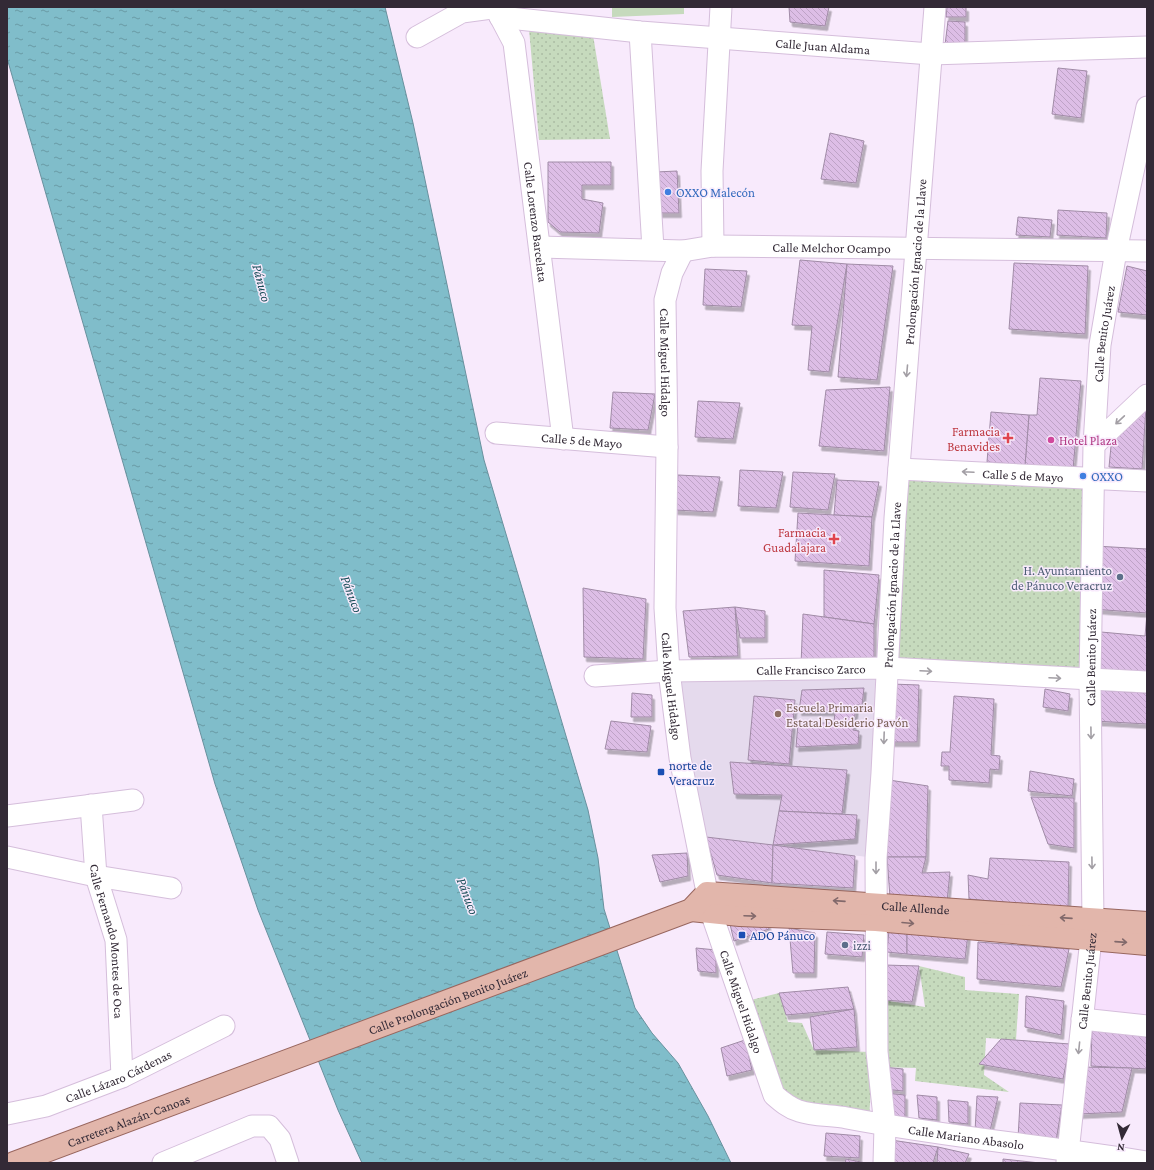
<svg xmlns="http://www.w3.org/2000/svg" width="1154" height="1170" font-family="'Crimson Pro',serif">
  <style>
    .built { fill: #f7e0fd }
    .education { fill: #e5daed }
    .park { fill: url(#park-dots) }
    .pitch { fill: #c6dabd }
    .water { fill: url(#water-ripples); stroke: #69919e }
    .building { fill: url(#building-back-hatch); stroke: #a08ba6; filter: url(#shadow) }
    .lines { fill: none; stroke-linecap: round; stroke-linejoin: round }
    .minor-casing { stroke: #d5bedb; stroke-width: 23 }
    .major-casing { stroke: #98665e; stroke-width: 24 }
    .minor { stroke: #fff; stroke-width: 21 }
    .major { stroke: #e2b6ab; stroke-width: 22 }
    .oneway { stroke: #a39fa5 }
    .oneway2 { stroke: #82696b }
    .shop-dot { fill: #3f7fe0; stroke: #f8eafc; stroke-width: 1.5 }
    .health-dot { fill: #e0444e; stroke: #f8eafc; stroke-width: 1.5 }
    .hotel-dot { fill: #d1479c; stroke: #f8eafc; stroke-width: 1.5 }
    .service-dot { fill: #5c6f8a; stroke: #f8eafc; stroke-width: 1.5 }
    .education-dot { fill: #8d6e63; stroke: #f8eafc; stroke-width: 1.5 }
    .transit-dot { fill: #1a4fb4; stroke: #f8eafc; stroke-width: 1.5 }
    .labels { text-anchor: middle; stroke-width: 3; stroke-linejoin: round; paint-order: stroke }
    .street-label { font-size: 13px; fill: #332a36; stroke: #f8eafc }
    .shop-label { font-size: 13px; fill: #366cbe; stroke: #f8eafc; text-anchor: start }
    .health-label { font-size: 13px; fill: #be3a42; stroke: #f8eafc; text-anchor: end }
    .hotel-label { font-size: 13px; fill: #b23c85; stroke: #f8eafc; text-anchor: start }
    .service-label { font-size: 13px; fill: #4e5e75; stroke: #f8eafc; text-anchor: end }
    .education-label { font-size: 13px; fill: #785e54; stroke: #f8eafc; text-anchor: start }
    .transit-label { font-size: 13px; fill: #164399; stroke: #f8eafc; text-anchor: start }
    .water-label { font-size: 14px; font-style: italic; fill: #1a4f59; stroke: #f8eafc }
  </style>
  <defs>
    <pattern id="park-dots" width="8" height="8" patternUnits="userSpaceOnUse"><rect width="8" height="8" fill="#c6dabd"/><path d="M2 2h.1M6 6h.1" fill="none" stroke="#abbba3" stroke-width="1.8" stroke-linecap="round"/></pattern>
    <pattern id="water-ripples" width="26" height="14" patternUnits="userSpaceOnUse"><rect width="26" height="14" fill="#80bdca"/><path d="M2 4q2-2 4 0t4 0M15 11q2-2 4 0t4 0" fill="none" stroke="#699aa5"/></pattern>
    <pattern id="building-back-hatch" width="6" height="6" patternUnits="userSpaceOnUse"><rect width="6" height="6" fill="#ddbee6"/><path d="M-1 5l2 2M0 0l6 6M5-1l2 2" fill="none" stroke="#bea3c6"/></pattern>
    <filter id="shadow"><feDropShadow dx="2.5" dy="4.5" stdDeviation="0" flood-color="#0004"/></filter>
  </defs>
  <rect width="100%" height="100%" fill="#f8eafc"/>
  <path class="built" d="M1100,948L1147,952V1022L1093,1017Z"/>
  <path class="education" d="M887,668L876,858L694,836L667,670Z"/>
  <g class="park">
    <path d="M529,29L593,35L610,139L539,140Z"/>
    <path d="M899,469L1093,478L1090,680L887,668Z"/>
    <path d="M919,966L965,977V990L1019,994L1016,1040L986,1038L984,1075L1009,1092L915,1081L916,1068L883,1067V1000L925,1007Z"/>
    <path d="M779,993L788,1022L802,1023L814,1050L870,1052L871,1089L869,1119L788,1102L763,1050L751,1000Z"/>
  </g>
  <path class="pitch" d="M612,7H684V14L612,17Z"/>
  <path class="water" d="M7,7H385L413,123L484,460L588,810L598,858L604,909L635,1008L652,1033L678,1063L708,1116L731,1163H362L338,1110L258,910L215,784L7,58Z"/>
  <g class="building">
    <path d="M789,7H829L825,26L790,22Z"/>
    <path d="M947,7H966V17H946Z"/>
    <path d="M948,21L965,22V45H945Z"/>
    <path d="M1058,68L1087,71L1081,118L1052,114Z"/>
    <path d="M830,133L864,141L856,183L821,179Z"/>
    <path d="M548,162H611V185H582V199L603,203L599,233L560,232L548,222Z"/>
    <path d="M677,171L679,213H659L656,172Z"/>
    <path d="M1058,210L1107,213L1106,238L1057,235Z"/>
    <path d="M1018,217L1052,220L1050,237L1016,235Z"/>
    <path d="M800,260L847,264L829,372L808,370L812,326L792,325Z"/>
    <path d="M1014,263L1088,266L1085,334L1009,329Z"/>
    <path d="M847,264L893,266L877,380L838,377Z"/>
    <path d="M1127,266L1147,271V315L1118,312Z"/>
    <path d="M705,269L747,271L741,307L703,305Z"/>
    <path d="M1040,378L1081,381L1073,469L1025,465L1029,415H1037Z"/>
    <path d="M890,387L884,451L819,446L826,390Z"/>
    <path d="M613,392L655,394L648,430L610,428Z"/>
    <path d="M698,401L740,403L733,439L695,437Z"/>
    <path d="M1146,407L1142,469L1109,467L1112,436Z"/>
    <path d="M991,412L1029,415L1025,465L987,462Z"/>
    <path d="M740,470L783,472L776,508L738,506Z"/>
    <path d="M793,472L835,474L828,510L790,507Z"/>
    <path d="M678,475L720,477L713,512L675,510Z"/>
    <path d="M837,480L879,482L872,517L834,515Z"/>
    <path d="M798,513L872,517L869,566L795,561Z"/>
    <path d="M1095,546L1147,549V613L1092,609Z"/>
    <path d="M824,570L879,575L874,624L824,617Z"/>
    <path d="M583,588L646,599L643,659L584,657Z"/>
    <path d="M735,607L765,611V638H740Z"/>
    <path d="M735,607L738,656L689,657L683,611Z"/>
    <path d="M1147,613V678L1097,674L1101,632L1145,636Z"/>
    <path d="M803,614L874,624V661L801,665Z"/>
    <path d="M891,684L919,685L917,742H889Z"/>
    <path d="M864,688L862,705H856L853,730L859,731L858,744L796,747L798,723H834L835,711H799L802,690Z"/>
    <path d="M1045,689L1070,694L1068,711L1043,707Z"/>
    <path d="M1096,690L1147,693V724L1094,721Z"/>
    <path d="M632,693L652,695V717H631Z"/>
    <path d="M754,696L795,700L789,764L748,760Z"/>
    <path d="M954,696L994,699L991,755L1000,756L999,770L990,769L989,783L949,780V766H941L942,752H950Z"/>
    <path d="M611,721L651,726L647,752L605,749Z"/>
    <path d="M730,762L847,770L842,814L779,811L782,795L734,794Z"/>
    <path d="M1030,771L1074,779L1072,796L1028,791Z"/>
    <path d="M889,780L928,786L926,857H887Z"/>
    <path d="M1031,797L1074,798V848L1048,844Z"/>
    <path d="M779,811L857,815L855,839L773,845Z"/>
    <path d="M706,837L773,845L772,883L717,875Z"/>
    <path d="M773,845L855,856L853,888L772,883Z"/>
    <path d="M687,853L688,876L660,882L652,855Z"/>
    <path d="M887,857H926L922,873L950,872L947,902L890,897Z"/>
    <path d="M990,858L1069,862L1068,908L969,899L968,875L988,879Z"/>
    <path d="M729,920H767L769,929L734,941Z"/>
    <path d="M789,928L815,933L814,973H793Z"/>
    <path d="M889,930H907V954L887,952Z"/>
    <path d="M907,930L968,934L965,959L907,954Z"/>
    <path d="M827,932L864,935L862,957L825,954Z"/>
    <path d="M978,942L1069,949L1061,987L977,979Z"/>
    <path d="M696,948L716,950V973L698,971Z"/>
    <path d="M884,965L919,966L912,1002L883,1000Z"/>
    <path d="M848,987L854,1009L786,1015L779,993Z"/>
    <path d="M1026,996L1064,1001L1061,1035L1025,1027Z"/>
    <path d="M854,1009L857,1047L814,1050L810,1017Z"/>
    <path d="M1092,1025L1147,1032V1069L1091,1066Z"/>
    <path d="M1001,1039L1070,1044L1063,1079L979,1064Z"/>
    <path d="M745,1040L752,1070L727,1076L721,1048Z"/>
    <path d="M883,1067L903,1069V1091L884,1089Z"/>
    <path d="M1081,1067L1132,1068L1122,1112L1079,1114Z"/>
    <path d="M885,1093L905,1095V1118L887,1116Z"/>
    <path d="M917,1095L937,1097V1120L919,1118Z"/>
    <path d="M977,1096L998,1097L989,1135L975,1131Z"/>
    <path d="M948,1100L968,1102V1124L949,1122Z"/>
    <path d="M1020,1103L1062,1105L1056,1141L1018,1138Z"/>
    <path d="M826,1133L860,1136L859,1158L824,1156Z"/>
    <path d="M891,1140L938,1147L933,1163H891Z"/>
    <path d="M938,1147L969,1154L965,1163H937Z"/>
    <path d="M846,1159L866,1163H845Z"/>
    <path d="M1003,1159L1040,1163H1003Z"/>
  </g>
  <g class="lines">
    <defs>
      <g id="minor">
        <path id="s1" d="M495,7L514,43L563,439"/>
        <path id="s2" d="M500,17L640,32L931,54L1147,47"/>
        <path d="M640,32L653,249"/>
        <path d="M417,37L462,12L499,7"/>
        <path d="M713,246L712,171L721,7"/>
        <path id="s3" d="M540,247L683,251L713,246L1147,251"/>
        <path id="s4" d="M683,251L672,273L665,300L667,447L665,608L669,671L680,758L711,912L774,1095C782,1102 789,1108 799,1111C814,1116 832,1115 847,1118C946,1137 1047,1146 1147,1162"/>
        <path id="s5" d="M496,433L667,447"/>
        <path d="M1094,445L1147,395"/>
        <path id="s6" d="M899,469L1147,481"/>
        <path id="s7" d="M595,676L669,671L887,668L1147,682"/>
        <path id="s8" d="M91,805L96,876L116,940L122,1077"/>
        <path d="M7,816L133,800"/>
        <path d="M7,857L96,876L171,888"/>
        <path d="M1082,1019L1147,1026"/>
        <path id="s9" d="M7,1114L46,1106L122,1077L224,1026"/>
        <path id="s10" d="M1067,1162L1093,920L1090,680L1094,445L1100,345L1116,251L1147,107"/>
        <path d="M163,1163L252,1126H269L280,1139L288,1163"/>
        <path id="s11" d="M884,1163L885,1126L877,1052L876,858L882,773L895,518L935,7"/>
      </g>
      <g id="major">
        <path d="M691,910L740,915L876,920L1147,944"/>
        <path id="s12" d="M14,1163L691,910L707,893L1147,923"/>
      </g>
    </defs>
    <use href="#minor" class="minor-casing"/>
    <use href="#major" class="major-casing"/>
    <use href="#minor" class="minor"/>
    <use href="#major" class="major"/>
  </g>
  <defs><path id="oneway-shaft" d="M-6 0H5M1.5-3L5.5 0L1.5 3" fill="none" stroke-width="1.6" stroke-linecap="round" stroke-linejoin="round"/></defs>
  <g class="oneway">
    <use href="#oneway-shaft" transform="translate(907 371) rotate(95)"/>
    <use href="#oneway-shaft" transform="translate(1120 420) rotate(137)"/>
    <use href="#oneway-shaft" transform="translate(968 472) rotate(-177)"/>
    <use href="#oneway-shaft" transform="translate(926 671) rotate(3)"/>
    <use href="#oneway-shaft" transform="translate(1055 678) rotate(3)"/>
    <use href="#oneway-shaft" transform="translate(1091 733) rotate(89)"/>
    <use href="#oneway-shaft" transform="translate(884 738) rotate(92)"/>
    <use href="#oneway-shaft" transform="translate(1092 863) rotate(89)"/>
    <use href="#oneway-shaft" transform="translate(876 868) rotate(90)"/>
    <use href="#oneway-shaft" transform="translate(1079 1048) rotate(96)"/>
  </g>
  <g class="oneway2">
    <use href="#oneway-shaft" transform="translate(839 901) rotate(-176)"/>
    <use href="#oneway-shaft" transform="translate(750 916) rotate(2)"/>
    <use href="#oneway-shaft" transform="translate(1066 918) rotate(-176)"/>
    <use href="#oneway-shaft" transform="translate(908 923) rotate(5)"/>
    <use href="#oneway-shaft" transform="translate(1121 942) rotate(4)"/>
  </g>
  <g class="shop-dot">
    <circle cx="668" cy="192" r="4"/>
    <circle cx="1083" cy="476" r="4"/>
  </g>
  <g class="health-dot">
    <path d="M1006 432h4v4h4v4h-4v4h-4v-4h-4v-4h4z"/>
    <path d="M832 533h4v4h4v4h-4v4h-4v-4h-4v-4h4z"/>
  </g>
  <circle class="hotel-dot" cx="1051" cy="440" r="4"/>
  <g class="service-dot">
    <circle cx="1120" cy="577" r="4"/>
    <circle cx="845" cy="945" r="4"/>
  </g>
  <circle class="education-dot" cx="778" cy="714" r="4"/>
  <g class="transit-dot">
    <rect x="657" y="768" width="8" height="8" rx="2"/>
    <rect x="738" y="931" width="8" height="8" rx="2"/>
  </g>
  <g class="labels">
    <g class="street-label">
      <text dy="5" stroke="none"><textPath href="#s2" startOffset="324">Calle Juan Aldama</textPath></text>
      <text dy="5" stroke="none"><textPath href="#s1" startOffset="221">Calle Lorenzo Barcelata</textPath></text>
      <text dy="5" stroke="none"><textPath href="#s3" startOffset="292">Calle Melchor Ocampo</textPath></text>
      <text dy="5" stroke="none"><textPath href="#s11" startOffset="903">Prolongación Ignacio de la Llave</textPath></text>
      <text dy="5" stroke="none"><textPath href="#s10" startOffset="830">Calle Benito Juárez</textPath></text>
      <text dy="5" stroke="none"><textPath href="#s4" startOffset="115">Calle Miguel Hidalgo</textPath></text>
      <text dy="5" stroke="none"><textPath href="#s5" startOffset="86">Calle 5 de Mayo</textPath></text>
      <text dy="5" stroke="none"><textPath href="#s6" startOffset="124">Calle 5 de Mayo</textPath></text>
      <text dy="5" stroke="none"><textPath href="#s11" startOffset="579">Prolongación Ignacio de la Llave</textPath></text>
      <text dy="5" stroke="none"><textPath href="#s10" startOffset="506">Calle Benito Juárez</textPath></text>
      <text dy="5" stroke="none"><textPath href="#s7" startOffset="216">Calle Francisco Zarco</textPath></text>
      <text dy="5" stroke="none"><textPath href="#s4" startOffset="439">Calle Miguel Hidalgo</textPath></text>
      <text dy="5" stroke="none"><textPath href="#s12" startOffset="955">Calle Allende</textPath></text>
      <text dy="5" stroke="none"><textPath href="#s8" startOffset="138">Calle Fernando Montes de Oca</textPath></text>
      <text dy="5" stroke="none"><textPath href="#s10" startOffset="182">Calle Benito Juárez</textPath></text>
      <text dy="5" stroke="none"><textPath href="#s12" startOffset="463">Calle Prolongación Benito Juárez</textPath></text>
      <text dy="5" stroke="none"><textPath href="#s4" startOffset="763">Calle Miguel Hidalgo</textPath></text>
      <text dy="5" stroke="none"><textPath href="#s9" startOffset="118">Calle Lázaro Cárdenas</textPath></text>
      <text dy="5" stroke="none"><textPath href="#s12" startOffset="122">Carretera Alazán-Canoas</textPath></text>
      <text dy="5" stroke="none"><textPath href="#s4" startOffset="1061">Calle Mariano Abasolo</textPath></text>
    </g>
    <g class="shop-label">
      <text x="676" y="197">OXXO Malecón</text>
      <text x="1091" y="481">OXXO</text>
    </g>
    <g class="health-label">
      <text x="1000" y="436">Farmacia<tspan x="1000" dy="15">Benavides</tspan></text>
      <text x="826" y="537">Farmacia<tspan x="826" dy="15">Guadalajara</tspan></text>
    </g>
    <g class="hotel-label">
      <text x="1059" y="445">Hotel Plaza</text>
    </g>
    <g class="service-label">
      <text x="1112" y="575">H. Ayuntamiento<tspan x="1112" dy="15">de Pánuco Veracruz</tspan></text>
      <text x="853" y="950" text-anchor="start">izzi</text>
    </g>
    <g class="education-label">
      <text x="786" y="712">Escuela Primaria<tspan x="786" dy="15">Estatal Desiderio Pavón</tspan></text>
    </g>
    <g class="transit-label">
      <text x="669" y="770">norte de<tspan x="669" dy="15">Veracruz</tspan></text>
      <text x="750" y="940">ADO Pánuco</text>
    </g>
    <g class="water-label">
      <text transform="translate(262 283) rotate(75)" y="5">Pánuco</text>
      <text transform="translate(352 594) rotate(69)" y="5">Pánuco</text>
      <text transform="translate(468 896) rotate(69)" y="5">Pánuco</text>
    </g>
  </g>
  <rect width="1154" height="1170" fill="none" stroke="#332a36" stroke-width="16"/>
  <g transform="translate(1122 1138) rotate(186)" stroke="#f8eafc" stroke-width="3" paint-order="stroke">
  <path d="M0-3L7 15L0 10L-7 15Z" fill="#332a36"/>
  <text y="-6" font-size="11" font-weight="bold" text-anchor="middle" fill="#332a36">N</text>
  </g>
</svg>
